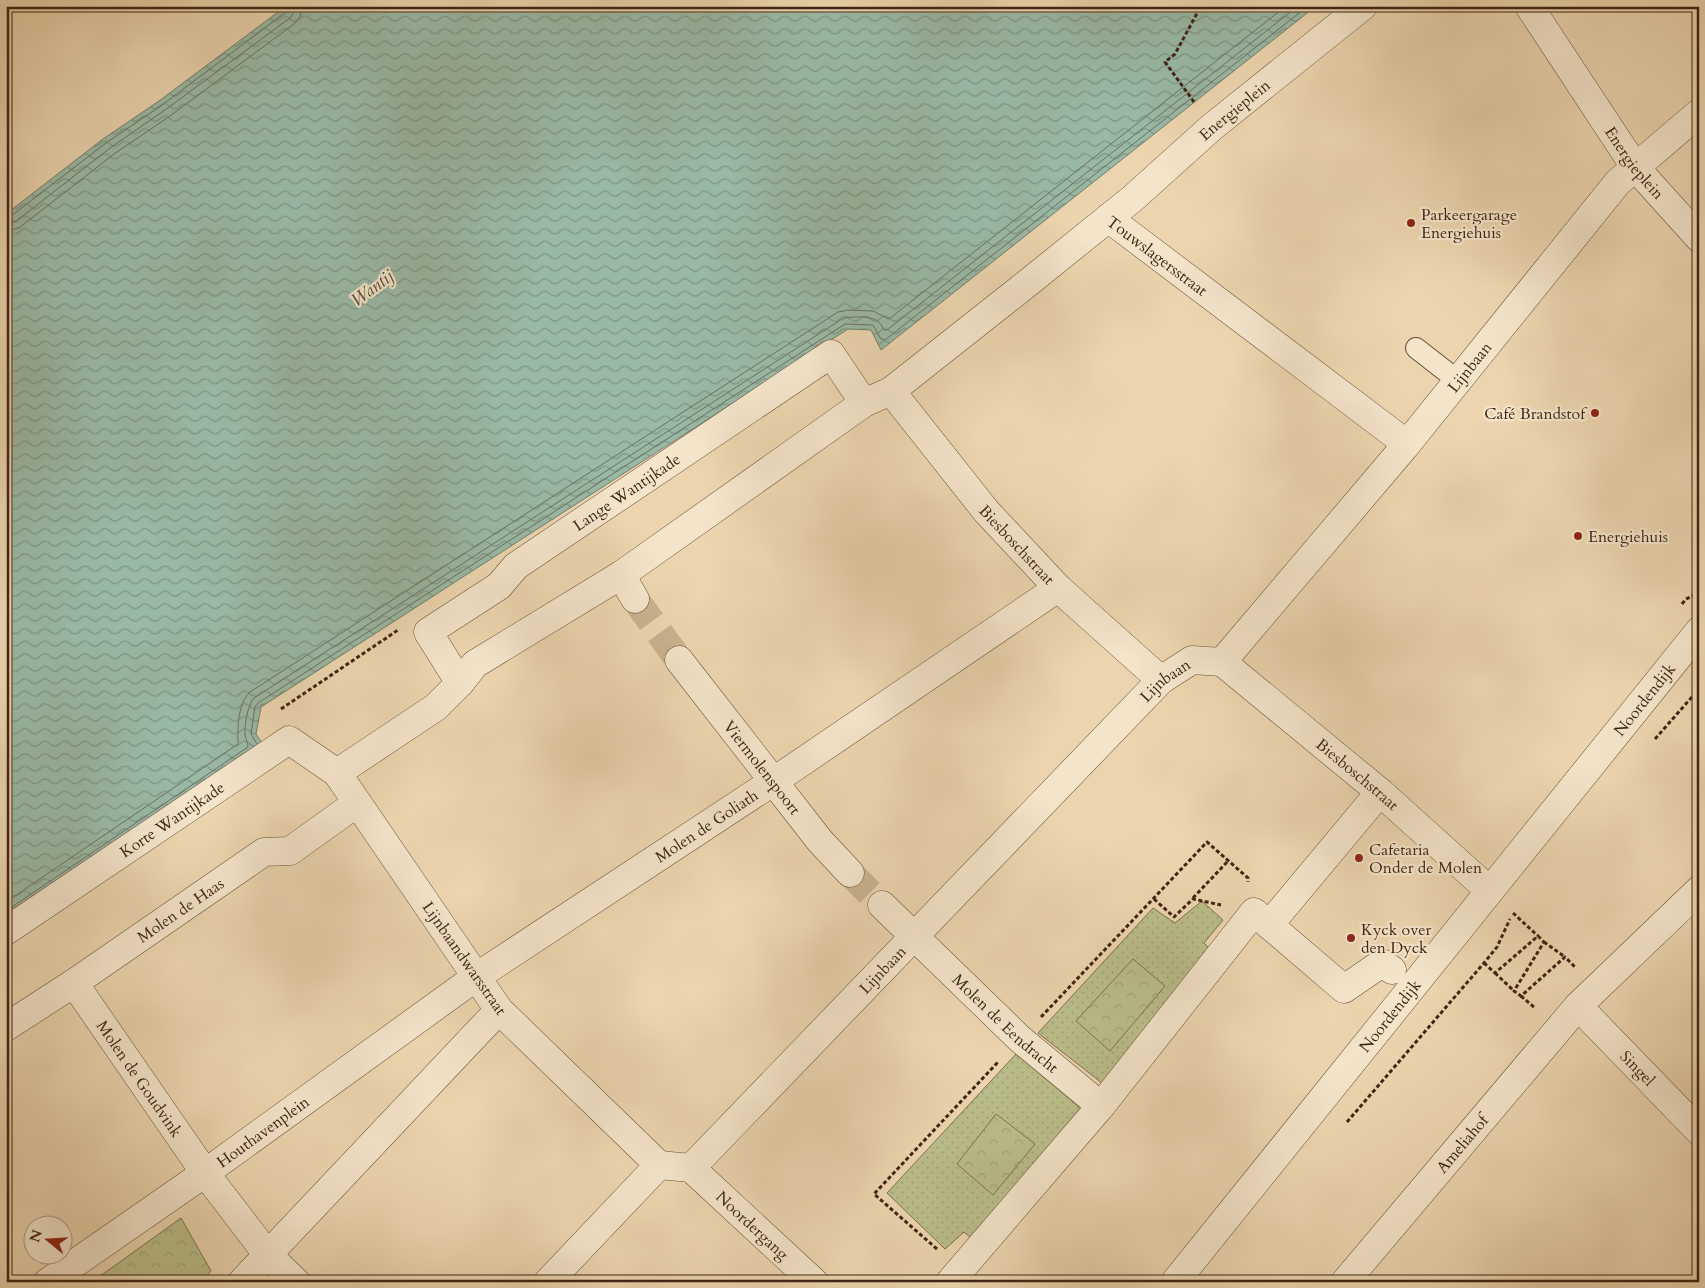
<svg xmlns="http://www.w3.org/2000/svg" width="1705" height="1288" font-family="Cardo,serif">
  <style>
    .grass { fill: url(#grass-dots); stroke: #7c714f }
    .forest { fill: url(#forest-crowns); stroke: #7c714f }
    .water { fill: url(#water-waves); stroke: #757e6c }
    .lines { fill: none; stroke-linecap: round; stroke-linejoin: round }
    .shore { stroke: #6c6f5e; stroke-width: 1 }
    .pedestrian-tunnel { stroke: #c9b28f; stroke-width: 28; stroke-dasharray: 28 14; stroke-linecap: butt }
    .minor-tunnel { stroke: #c9b28f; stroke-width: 28; stroke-dasharray: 28 14; stroke-linecap: butt }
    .service-casing { stroke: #6a513b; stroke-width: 22 }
    .pedestrian-casing { stroke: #6a513b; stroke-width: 29 }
    .minor-casing { stroke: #6a513b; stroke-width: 29 }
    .tertiary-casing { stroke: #6a513b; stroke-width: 29 }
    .path { stroke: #3f2515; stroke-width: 3; stroke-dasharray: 4 2.5; stroke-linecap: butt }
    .service { stroke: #f3e4ca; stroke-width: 20 }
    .pedestrian { stroke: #f3e4ca; stroke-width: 28 }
    .minor { stroke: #f3e4ca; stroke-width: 28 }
    .tertiary { stroke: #f3e4ca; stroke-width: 28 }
    .poi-dot { fill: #8f2418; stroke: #f3e4ca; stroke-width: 2 }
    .labels { text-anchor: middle; stroke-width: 4.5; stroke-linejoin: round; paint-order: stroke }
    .street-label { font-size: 16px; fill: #3f2515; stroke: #f3e4ca }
    .poi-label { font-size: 16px; fill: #3f2515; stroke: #f3e4ca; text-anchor: start }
    .water-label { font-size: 18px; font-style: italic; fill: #564a39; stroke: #f3e4ca }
  </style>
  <defs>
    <pattern id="grass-dots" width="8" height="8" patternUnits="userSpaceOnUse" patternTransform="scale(1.25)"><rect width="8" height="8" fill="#babd89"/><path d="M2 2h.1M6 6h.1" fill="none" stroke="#a1a275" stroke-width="1.8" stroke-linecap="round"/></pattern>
    <pattern id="forest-crowns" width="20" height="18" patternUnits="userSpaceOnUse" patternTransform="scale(1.25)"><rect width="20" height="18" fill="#babd89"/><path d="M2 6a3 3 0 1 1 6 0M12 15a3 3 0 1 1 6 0" fill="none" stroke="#a1a275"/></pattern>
    <pattern id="water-waves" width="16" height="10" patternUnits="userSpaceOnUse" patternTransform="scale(1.25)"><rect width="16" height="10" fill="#99b9a6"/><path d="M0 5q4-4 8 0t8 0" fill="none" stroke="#7e9686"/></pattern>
  </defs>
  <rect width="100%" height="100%" fill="#ecd5ae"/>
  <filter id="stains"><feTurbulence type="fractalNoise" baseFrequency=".004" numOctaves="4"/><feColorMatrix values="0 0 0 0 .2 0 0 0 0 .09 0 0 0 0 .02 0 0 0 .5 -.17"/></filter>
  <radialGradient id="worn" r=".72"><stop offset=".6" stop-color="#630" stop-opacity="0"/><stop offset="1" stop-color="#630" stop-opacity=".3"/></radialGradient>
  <g class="grass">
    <path d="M1202,901L1223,920L1204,943L1212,951L1102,1083L1038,1033L1153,908L1175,923Z"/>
    <path d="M1016,1054L1083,1110L974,1240L964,1232L945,1249L887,1193Z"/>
  </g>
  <g class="forest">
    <path d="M1133,959L1165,986L1110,1051L1076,1021Z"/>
    <path d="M996,1114L1035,1144L993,1195L957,1164Z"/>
    <path d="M181,1218L211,1271L202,1282H92Z"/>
  </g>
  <path class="water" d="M286,6H1316L881,350L871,330L848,329L261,707L256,734L266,749L6,924V214L103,139L159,101Z"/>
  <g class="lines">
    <g class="shore">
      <path d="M6,217L11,216L106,143L162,105L286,12L288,6"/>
      <path d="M6,224L15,222L110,148L165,110L290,18L294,12L295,6"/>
      <path d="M6,231L19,228L114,154L170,116L294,24L300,17L302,6"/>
      <path d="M257,744L251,734L255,707L258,703L845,324L873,325L881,339L885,340L1308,6"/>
      <path d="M6,902L238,744C239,741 237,737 238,733C238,720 240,701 250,692L838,312L848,310L873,311L889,319L1286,6"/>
      <path d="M6,911L248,747C248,742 246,740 245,735C244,726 248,704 254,698L842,319C850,316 868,316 876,320C880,322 882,326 884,330H887L1298,6"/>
    </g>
    <path class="pedestrian-tunnel" d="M635,599L679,660"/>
    <path class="minor-tunnel" d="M850,873L882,905"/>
    <defs>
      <path id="service" d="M1416,348L1457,380"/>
      <g id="pedestrian">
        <path id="s1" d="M1529,6L1635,167L1699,238"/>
        <path id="s2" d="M1108,218L1407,444"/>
        <path id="s3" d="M891,391L1019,290L1132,199L1212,127L1363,6"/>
        <path d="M621,575L635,599"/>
        <path id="s4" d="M460,683L428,632L499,586L516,566L831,354L864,403"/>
        <path d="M1269,925L1380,792"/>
        <path id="s5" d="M6,931L289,740L337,773"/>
        <path id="s6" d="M6,1027L74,983L264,852L290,851L357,803"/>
        <path id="s7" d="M205,1173L476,977L774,781L1058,588"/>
        <path d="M242,1282L499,1010"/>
        <path d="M950,1282L1101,1106L1254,912L1344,989L1382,963L1392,970"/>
      </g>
      <g id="minor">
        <path id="s8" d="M679,660L820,841L850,873"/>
        <path id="s9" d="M1222,662L1407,444L1618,182L1699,113"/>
        <path id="s10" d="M1222,662L1380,792L1490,891"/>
        <path id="s11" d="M882,905L1020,1039L1101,1106"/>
        <path id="s12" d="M74,983L205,1173L267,1254L296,1282"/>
        <path id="s13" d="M1578,1006L1699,1131"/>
        <path id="s14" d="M659,1165L499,1010L337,773L436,707L460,683L475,664L621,575L864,403L891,391L986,511L1058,588L1161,680"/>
        <path id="s15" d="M691,1168L814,1282"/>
        <path d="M48,1282L205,1173"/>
        <path id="s16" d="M548,1282L659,1165L691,1168L1161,680L1192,660L1222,662"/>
        <path id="s17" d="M1345,1282L1578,1006L1699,890"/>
      </g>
      <g id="tertiary">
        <path id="s18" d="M1175,1282L1699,631"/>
      </g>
    </defs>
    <use href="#service" class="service-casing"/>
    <use href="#pedestrian" class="pedestrian-casing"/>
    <use href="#minor" class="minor-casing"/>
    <use href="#tertiary" class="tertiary-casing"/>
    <g class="path">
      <path d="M1194,102L1165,62L1175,54L1201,6"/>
      <path d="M1682,604L1686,599L1699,593"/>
      <path d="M281,709L398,630"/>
      <path d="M1655,739L1699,689"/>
      <path d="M1193,898L1228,861"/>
      <path d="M1154,899L1174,917L1193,899L1221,905"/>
      <path d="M1513,913L1538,936"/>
      <path d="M1544,942L1565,957"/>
      <path d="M1484,963L1495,973L1538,936L1544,942L1514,991L1521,996L1565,957L1575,967"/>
      <path d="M1495,973L1514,991"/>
      <path d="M1521,996L1535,1008"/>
      <path d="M1041,1017L1207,842L1248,878V882"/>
      <path d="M1347,1122L1484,963L1497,947L1510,919"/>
      <path d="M937,1249L874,1194L999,1061"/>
    </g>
    <use href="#service" class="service"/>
    <use href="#pedestrian" class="pedestrian"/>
    <use href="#minor" class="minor"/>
    <use href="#tertiary" class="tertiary"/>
  </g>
  <g class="poi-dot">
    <circle cx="1411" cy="223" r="5"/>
    <circle cx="1595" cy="413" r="5"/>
    <circle cx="1578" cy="536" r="5"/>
    <circle cx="1359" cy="858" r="5"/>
    <circle cx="1351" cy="938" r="5"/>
  </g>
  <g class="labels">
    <g class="street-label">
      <text dy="6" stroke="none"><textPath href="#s3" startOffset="444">Energieplein</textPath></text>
      <text dy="6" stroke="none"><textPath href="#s1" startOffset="189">Energieplein</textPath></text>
      <text dy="6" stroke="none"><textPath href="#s2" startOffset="62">Touwslagersstraat</textPath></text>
      <text dy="6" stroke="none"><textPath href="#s9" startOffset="385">Lijnbaan</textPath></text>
      <text dy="6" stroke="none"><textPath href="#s4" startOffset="304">Lange Wantijkade</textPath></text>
      <text dy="6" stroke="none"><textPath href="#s14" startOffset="1384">Biesboschstraat</textPath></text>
      <text dy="6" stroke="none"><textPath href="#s16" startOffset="874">Lijnbaan</textPath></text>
      <text dy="6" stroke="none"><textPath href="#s18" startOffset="748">Noordendijk</textPath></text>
      <text dy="6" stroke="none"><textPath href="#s8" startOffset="136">Viermolenspoort</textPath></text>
      <text dy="6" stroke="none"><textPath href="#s10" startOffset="176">Biesboschstraat</textPath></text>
      <text dy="6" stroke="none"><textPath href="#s5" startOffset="200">Korte Wantijkade</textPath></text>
      <text dy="6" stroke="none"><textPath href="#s7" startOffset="610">Molen de Goliath</textPath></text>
      <text dy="6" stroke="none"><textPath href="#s6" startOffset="210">Molen de Haas</textPath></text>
      <text transform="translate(465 958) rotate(55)" y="6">Lijnbaandwarsstraat</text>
      <text dy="6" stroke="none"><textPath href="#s16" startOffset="469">Lijnbaan</textPath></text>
      <text dy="6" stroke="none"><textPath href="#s18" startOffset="342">Noordendijk</textPath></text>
      <text dy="6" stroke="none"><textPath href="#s11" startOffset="171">Molen de Eendracht</textPath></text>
      <text dy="6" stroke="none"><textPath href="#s13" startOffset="86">Singel</textPath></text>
      <text dy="6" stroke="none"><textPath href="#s12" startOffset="116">Molen de Goudvink</textPath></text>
      <text dy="6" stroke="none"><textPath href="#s7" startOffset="71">Houthavenplein</textPath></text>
      <text dy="6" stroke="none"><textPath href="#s17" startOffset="181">Ameliahof</textPath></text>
      <text dy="6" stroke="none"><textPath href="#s15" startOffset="84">Noordergang</textPath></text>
    </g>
    <g class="poi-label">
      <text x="1421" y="220">Parkeergarage<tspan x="1421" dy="18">Energiehuis</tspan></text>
      <text x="1585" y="419" text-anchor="end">Café Brandstof</text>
      <text x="1588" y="542">Energiehuis</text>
      <text x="1369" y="855">Cafetaria<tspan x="1369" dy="18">Onder de Molen</tspan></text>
      <text x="1361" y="935">Kyck over<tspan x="1361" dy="18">den Dyck</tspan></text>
    </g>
    <g class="water-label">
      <text transform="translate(372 288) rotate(-37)" y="6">Wantij</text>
    </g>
  </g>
  <rect width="1705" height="1288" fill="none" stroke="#ecd5ae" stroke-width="25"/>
  <rect x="8" y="8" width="1690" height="1273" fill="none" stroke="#3f2515" stroke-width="2.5"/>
  <rect x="12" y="12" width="1680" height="1263" fill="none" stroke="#3f2515"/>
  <g transform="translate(48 1240) rotate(288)"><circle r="24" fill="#f3e4ca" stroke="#ab9882"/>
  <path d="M0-4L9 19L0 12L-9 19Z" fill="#8f2418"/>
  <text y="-8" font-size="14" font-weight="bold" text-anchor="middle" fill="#3f2515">N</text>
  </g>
  <rect width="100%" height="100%" filter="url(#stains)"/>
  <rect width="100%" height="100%" fill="url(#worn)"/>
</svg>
